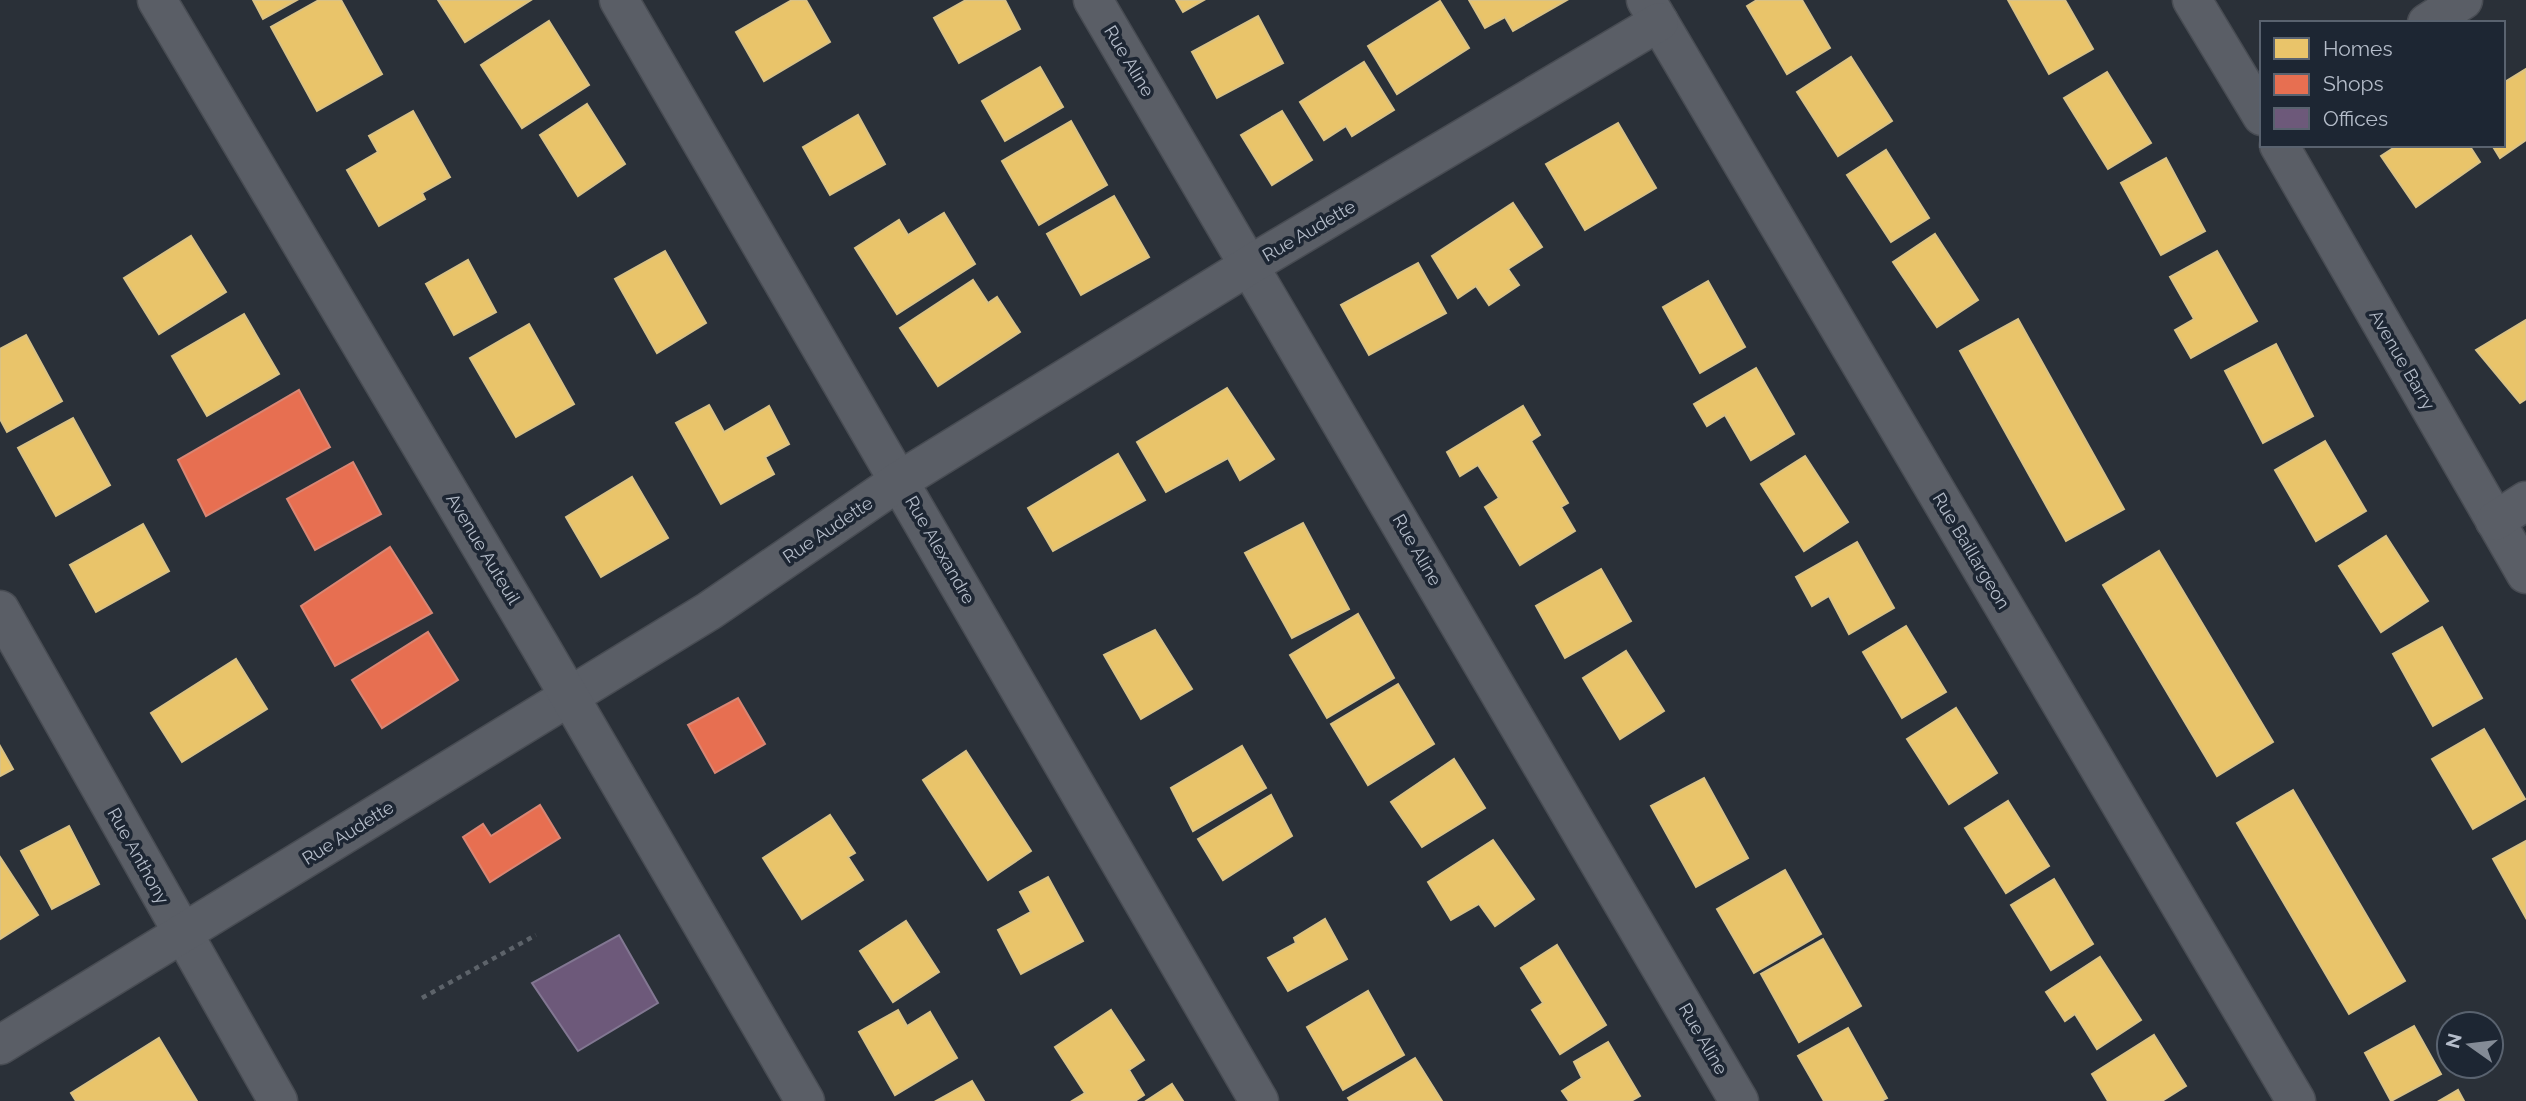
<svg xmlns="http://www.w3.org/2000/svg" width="2526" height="1101" font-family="Raleway,sans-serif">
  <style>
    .homes { fill: #e9c46a; stroke: #d9c286; stroke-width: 2 }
    .shops { fill: #e76f51; stroke: #d88675; stroke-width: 2 }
    .offices { fill: #6d597a; stroke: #827792; stroke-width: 2 }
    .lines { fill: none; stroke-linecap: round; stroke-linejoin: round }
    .minor-casing { stroke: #484c53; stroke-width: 41 }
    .tertiary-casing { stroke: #484c53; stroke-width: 41 }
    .path { stroke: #5d636a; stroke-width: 4.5; stroke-dasharray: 5 5; stroke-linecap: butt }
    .minor { stroke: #5a5e66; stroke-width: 38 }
    .tertiary { stroke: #5a5e66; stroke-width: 38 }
    .labels { text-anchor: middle; stroke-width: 7; stroke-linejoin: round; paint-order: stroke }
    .street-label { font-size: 18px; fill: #b4bcc9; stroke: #1d2633 }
  </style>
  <rect width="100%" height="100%" fill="#2a3038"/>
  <g class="homes">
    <path d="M253,0H297L263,19Z"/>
    <path d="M319,0H341L382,74L317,111L271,27Z"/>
    <path d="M438,0H531L465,42Z"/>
    <path d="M792,0H806L830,42L764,81L736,32Z"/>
    <path d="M966,0H1005L1020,29L959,63L934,18Z"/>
    <path d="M1176,0H1204L1183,12Z"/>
    <path d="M1469,0H1567L1513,31L1505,17L1485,28Z"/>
    <path d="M1757,0H1802L1830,48L1787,74L1747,6Z"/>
    <path d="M2008,0H2065L2093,49L2049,74Z"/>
    <path d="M1440,1L1469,48L1397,94L1368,46Z"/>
    <path d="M1258,16L1283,63L1217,98L1192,52Z"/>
    <path d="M549,21L589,85L522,128L481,65Z"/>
    <path d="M1851,57L1892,121L1838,156L1797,92Z"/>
    <path d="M1364,62L1394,110L1352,136L1346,126L1324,140L1300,102Z"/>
    <path d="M1040,67L1063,107L1005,141L982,101Z"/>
    <path d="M2526,69V140L2500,158L2492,145H2503V83Z"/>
    <path d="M2107,72L2151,143L2108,169L2064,98Z"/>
    <path d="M587,104L625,164L578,196L540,135Z"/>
    <path d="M413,111L450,177L422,193L425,199L379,226L347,170L378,152L369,136Z"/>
    <path d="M1282,111L1312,160L1272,185L1241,135Z"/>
    <path d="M858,115L885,164L830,195L803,147Z"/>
    <path d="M1071,121L1107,185L1039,225L1002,161Z"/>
    <path d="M1618,123L1656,188L1585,230L1546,164Z"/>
    <path d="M2398,145H2469L2480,162L2416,207L2381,156Z"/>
    <path d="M1886,150L1929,218L1891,242L1847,175Z"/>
    <path d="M2166,158L2205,231L2161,255L2121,183Z"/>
    <path d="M1114,196L1149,257L1081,295L1047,234Z"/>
    <path d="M1513,203L1542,247L1508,269L1519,285L1489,305L1476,286L1458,298L1432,256Z"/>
    <path d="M944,213L975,264L897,314L855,248L899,220L908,235Z"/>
    <path d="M1935,234L1978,300L1937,327L1893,262Z"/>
    <path d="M191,236L226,292L159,334L124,278Z"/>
    <path d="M665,251L706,323L657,353L615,279Z"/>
    <path d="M2217,251L2257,321L2191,358L2175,330L2194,319L2170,277Z"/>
    <path d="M468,260L496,312L454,335L426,284Z"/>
    <path d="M1418,263L1446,313L1369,355L1341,305Z"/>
    <path d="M973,280L988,303L997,297L1020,332L938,386L900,328Z"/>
    <path d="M1708,281L1745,347L1700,373L1663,307Z"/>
    <path d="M244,314L279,374L207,416L172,356Z"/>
    <path d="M2018,319L2124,509L2066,541L1960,351Z"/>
    <path d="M2526,320V399L2520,403L2476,350Z"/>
    <path d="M529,324L574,404L516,437L470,358Z"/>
    <path d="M26,335L62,401L7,432L0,419V349Z"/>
    <path d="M2276,344L2313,416L2263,443L2225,371Z"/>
    <path d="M1756,368L1794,434L1751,460L1725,415L1707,426L1694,404Z"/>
    <path d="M1227,388L1274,459L1240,480L1228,458L1166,492L1137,442Z"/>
    <path d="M709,405L724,432L769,406L789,444L765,457L774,474L721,504L676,423Z"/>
    <path d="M1523,406L1540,435L1531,441L1568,503L1561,507L1575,531L1520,565L1485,507L1499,498L1478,465L1460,476L1447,452Z"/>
    <path d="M73,418L110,485L56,516L18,448Z"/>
    <path d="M2325,441L2366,511L2316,541L2275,470Z"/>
    <path d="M1118,454L1145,500L1053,551L1028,508Z"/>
    <path d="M1805,456L1848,522L1804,551L1761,484Z"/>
    <path d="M632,477L668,538L601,577L566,517Z"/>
    <path d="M1303,523L1349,609L1292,638L1245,553Z"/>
    <path d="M143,524L169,571L96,612L70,565Z"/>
    <path d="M2386,536L2428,601L2381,632L2339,566Z"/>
    <path d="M1857,542L1894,608L1849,634L1829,596L1812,606L1796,577Z"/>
    <path d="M2159,551L2273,742L2217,776L2103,585Z"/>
    <path d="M1601,569L1631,621L1565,658L1536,606Z"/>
    <path d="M1358,614L1394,678L1327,718L1290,655Z"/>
    <path d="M1906,626L1946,692L1902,718L1863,652Z"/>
    <path d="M2442,627L2482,698L2433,726L2393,654Z"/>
    <path d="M1155,630L1192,689L1141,719L1104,655Z"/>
    <path d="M1626,651L1664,711L1620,739L1583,678Z"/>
    <path d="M236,659L267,709L182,762L151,713Z"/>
    <path d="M1398,684L1434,744L1368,785L1331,724Z"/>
    <path d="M1956,708L1997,773L1949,804L1907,739Z"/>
    <path d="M2484,729L2525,799L2473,829L2432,759Z"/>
    <path d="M0,746L13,769L0,776Z"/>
    <path d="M1242,746L1266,788L1193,831L1171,788Z"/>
    <path d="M966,751L1031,851L988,880L923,780Z"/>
    <path d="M1454,759L1485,808L1422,847L1391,802Z"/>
    <path d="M1704,778L1748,858L1696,887L1651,806Z"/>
    <path d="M2293,790L2405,981L2349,1014L2237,823Z"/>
    <path d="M1271,795L1292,836L1223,880L1198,839Z"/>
    <path d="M2008,801L2049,866L2006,893L1965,828Z"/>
    <path d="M830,815L855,853L848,857L863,880L802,919L763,858Z"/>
    <path d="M69,826L99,884L52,909L21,851Z"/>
    <path d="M1493,840L1534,899L1495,926L1479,904L1451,920L1428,882Z"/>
    <path d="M2526,841V918L2493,859Z"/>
    <path d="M0,857L38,915L0,939Z"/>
    <path d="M1785,870L1821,934L1754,973L1717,909Z"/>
    <path d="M1048,877L1083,941L1021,974L998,930L1031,912L1020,892Z"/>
    <path d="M2054,879L2093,944L2051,970L2011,905Z"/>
    <path d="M1325,919L1347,959L1288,991L1268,958L1296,943L1294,938Z"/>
    <path d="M906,921L939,972L893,1002L860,951Z"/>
    <path d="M1823,939L1861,1006L1799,1042L1761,974Z"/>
    <path d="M1557,945L1606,1025L1560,1054L1532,1010L1543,1003L1521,968Z"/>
    <path d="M2100,957L2141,1020L2097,1049L2075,1014L2065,1021L2046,992Z"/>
    <path d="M1368,991L1404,1055L1343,1090L1307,1027Z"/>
    <path d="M898,1010L907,1026L930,1012L957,1058L895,1095L859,1032Z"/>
    <path d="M1111,1010L1144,1060L1129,1070L1144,1095L1135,1101H1072L1085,1093L1055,1047Z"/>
    <path d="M2414,1026L2441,1074L2391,1101L2365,1053Z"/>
    <path d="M1848,1028L1887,1098L1881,1101H1824L1798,1056Z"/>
    <path d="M2154,1035L2186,1086L2162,1101H2108L2092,1074Z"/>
    <path d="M159,1038L197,1101H76L71,1093Z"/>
    <path d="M1608,1042L1640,1096L1631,1101H1569L1562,1091L1582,1078L1574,1062Z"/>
    <path d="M1415,1058L1442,1101H1350L1348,1098Z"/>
    <path d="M972,1081L984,1101H936Z"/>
    <path d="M1172,1084L1183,1101H1146Z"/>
    <path d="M2458,1090L2464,1101H2439Z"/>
  </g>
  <g class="shops">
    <path d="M299,390L330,447L206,516L178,460Z"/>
    <path d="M353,462L381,514L315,550L287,499Z"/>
    <path d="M390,547L432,613L335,666L301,606Z"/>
    <path d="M428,632L458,680L382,728L352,680Z"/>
    <path d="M738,698L765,744L715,773L688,725Z"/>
    <path d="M540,805L560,838L490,882L463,837L483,824L491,836Z"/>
  </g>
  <path class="offices" d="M619,935L658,1003L578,1051L532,983Z"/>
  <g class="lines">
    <defs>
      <g id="minor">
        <path d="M619,0L1259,1101"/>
        <path d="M1093,0L1739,1101"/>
        <path d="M1646,0L2296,1101"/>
        <path d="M2192,0L2262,116"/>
        <path d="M2427,23L2463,0"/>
        <path d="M2279,145L2526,574"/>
        <path d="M2495,521L2526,501"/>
        <path d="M0,610L278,1101"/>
        <path d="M0,1045L709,611L899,481L1250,265L1659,22"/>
      </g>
      <path id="tertiary" d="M157,0L540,646L805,1101"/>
    </defs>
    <use href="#minor" class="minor-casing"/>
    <use href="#tertiary" class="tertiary-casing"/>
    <path class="path" d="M422,998L536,935"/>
    <use href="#minor" class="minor"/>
    <use href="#tertiary" class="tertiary"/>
  </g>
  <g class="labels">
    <g class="street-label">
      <text transform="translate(1129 61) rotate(59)" y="6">Rue Aline</text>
      <text transform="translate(1309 231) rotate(-30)" y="6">Rue Audette</text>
      <text transform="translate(2402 360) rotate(60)" y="6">Avenue Barry</text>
      <text transform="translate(828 530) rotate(-34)" y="6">Rue Audette</text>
      <text transform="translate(483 549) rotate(59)" y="6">Avenue Auteuil</text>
      <text transform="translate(940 550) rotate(60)" y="6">Rue Alexandre</text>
      <text transform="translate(1417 550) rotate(60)" y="6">Rue Aline</text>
      <text transform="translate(1971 551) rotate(59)" y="6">Rue Baillargeon</text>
      <text transform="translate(348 833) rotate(-32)" y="6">Rue Audette</text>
      <text transform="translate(138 856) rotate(61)" y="6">Rue Anthony</text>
      <text transform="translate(1703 1039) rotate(60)" y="6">Rue Aline</text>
    </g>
  </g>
  <rect x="2260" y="21" width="245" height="126" fill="#1d2633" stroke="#59626f" stroke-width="2"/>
  <rect x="2274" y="38" width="35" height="21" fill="#e9c46a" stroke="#59626f" stroke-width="2"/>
  <text x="2323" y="56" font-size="21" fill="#b4bcc9">Homes</text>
  <rect x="2274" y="74" width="35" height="21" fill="#e76f51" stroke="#59626f" stroke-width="2"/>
  <text x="2323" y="91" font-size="21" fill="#b4bcc9">Shops</text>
  <rect x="2274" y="108" width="35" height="21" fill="#6d597a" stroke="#59626f" stroke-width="2"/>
  <text x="2323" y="126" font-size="21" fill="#b4bcc9">Offices</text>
  <g transform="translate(2470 1045) rotate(284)"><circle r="33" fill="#1d2633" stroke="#59626f" stroke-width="2"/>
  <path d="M0-5L12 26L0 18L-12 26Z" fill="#848b96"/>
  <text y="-10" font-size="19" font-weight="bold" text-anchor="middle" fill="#b4bcc9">N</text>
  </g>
</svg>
